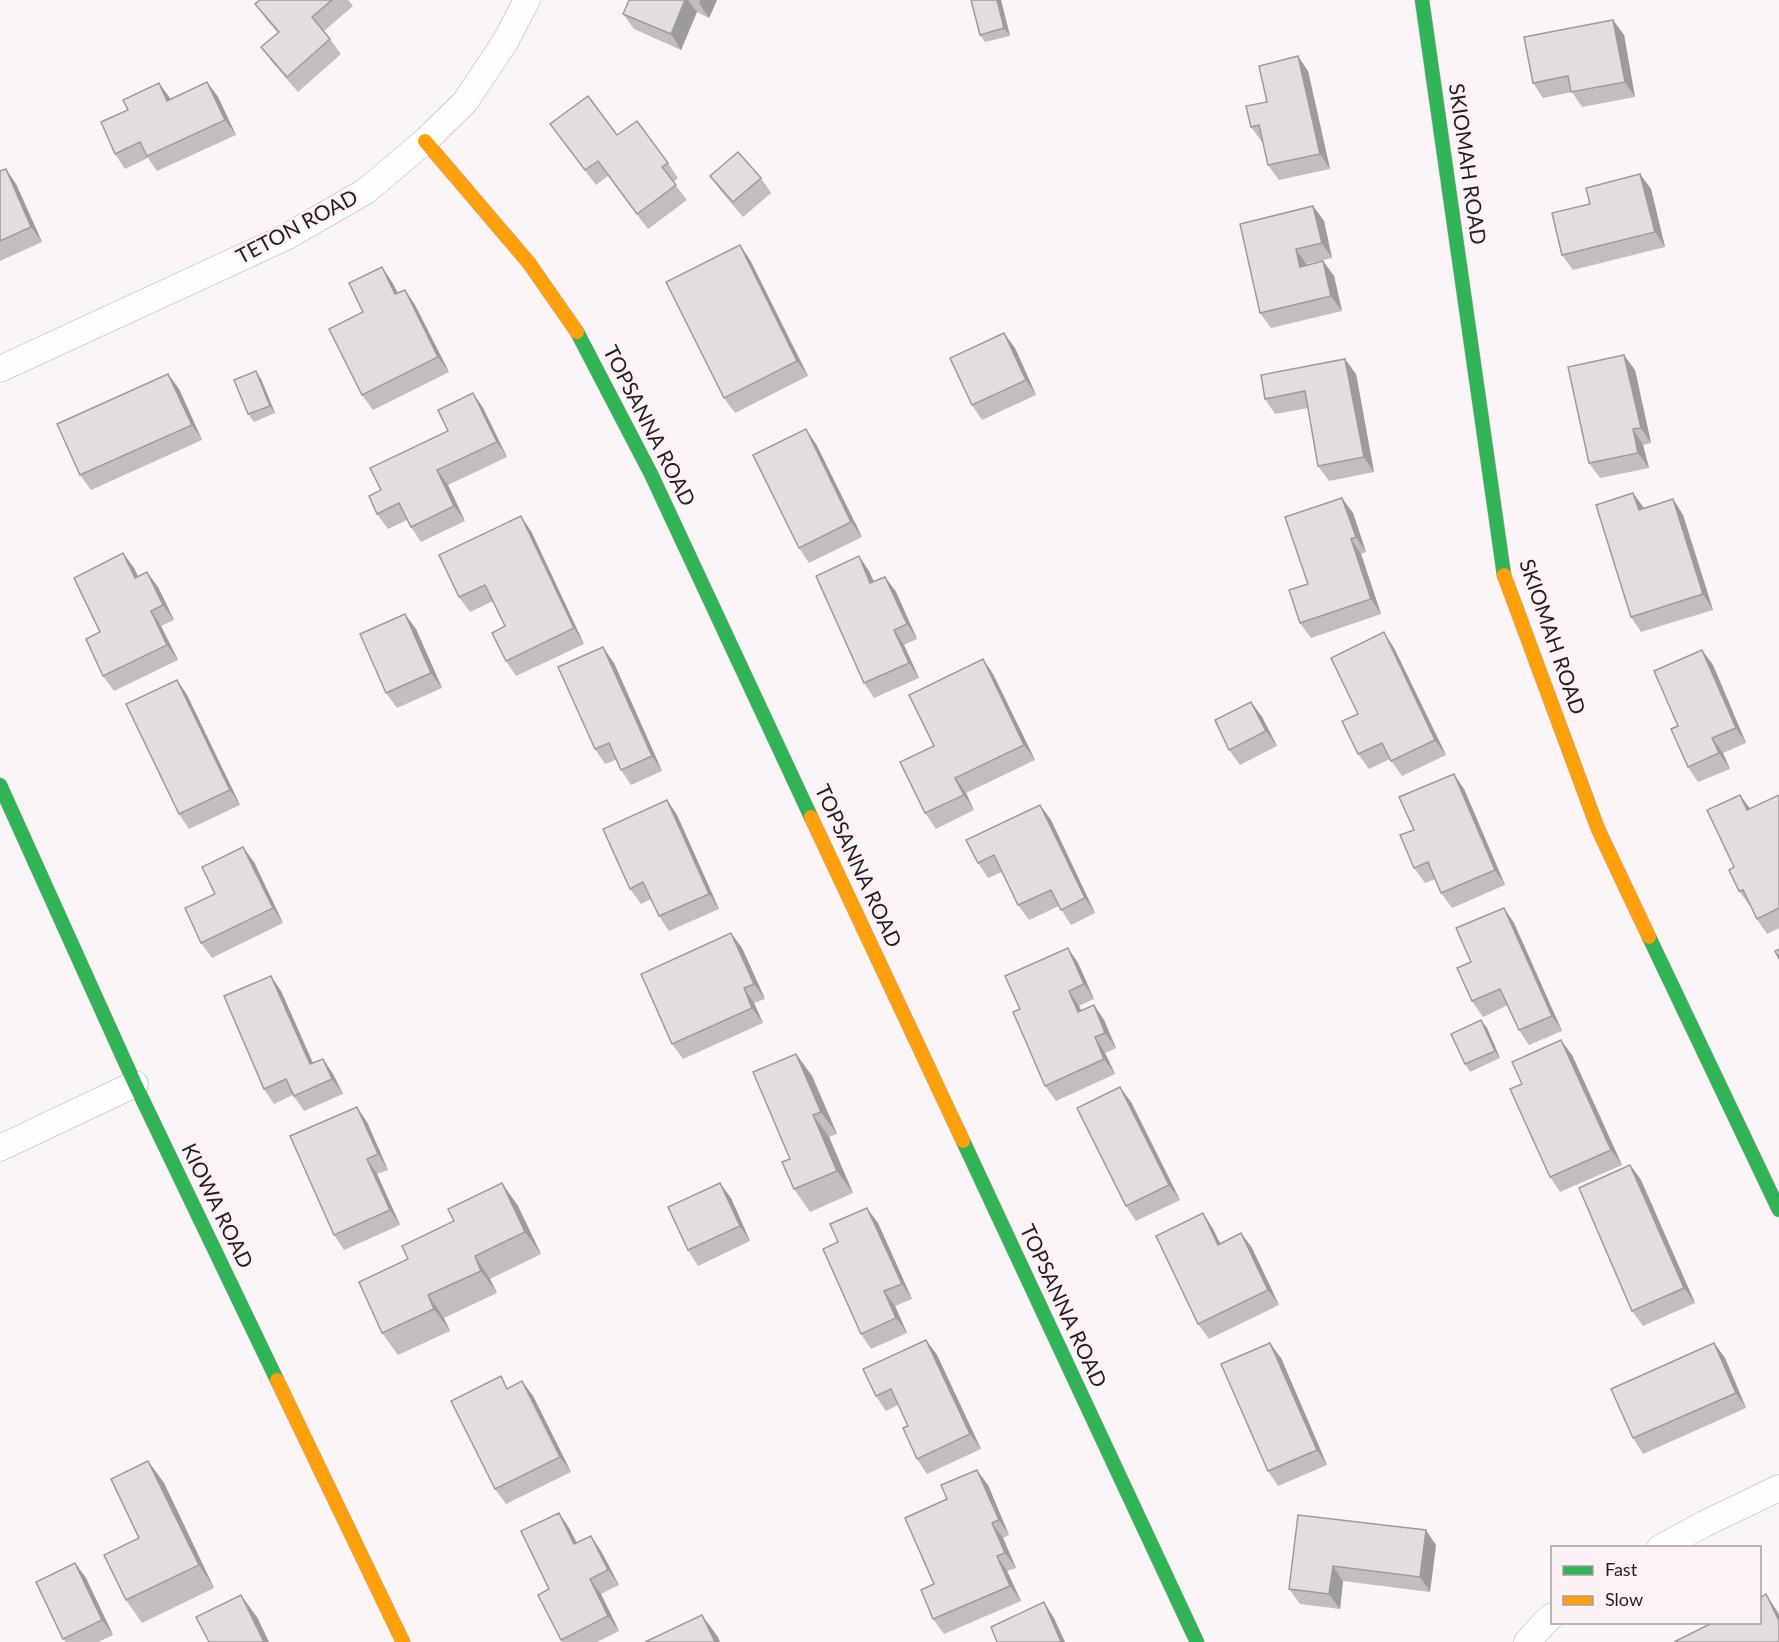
<svg xmlns="http://www.w3.org/2000/svg" width="1779" height="1642" font-family="Lato,sans-serif">
  <style>
    .lines { fill: none; stroke-linecap: round; stroke-linejoin: round }
    .street-casing { stroke: #b5afb2; stroke-width: 27 }
    .fast-casing { stroke: #b5afb2; stroke-width: 15 }
    .slow-casing { stroke: #b5afb2; stroke-width: 15 }
    .street { stroke: #fefefe; stroke-width: 26 }
    .fast { stroke: #30b455; stroke-width: 14 }
    .slow { stroke: #ff9f0a; stroke-width: 14 }
    .wall { fill: #c2bec0 }
    .shaded-wall { fill: #9e9b9c }
    .building { fill: #e2dddf; stroke: #9e9b9c; stroke-width: 1.5 }
    .labels { text-anchor: middle; stroke-width: 5; stroke-linejoin: round; paint-order: stroke }
    .street-label { font-size: 21px; fill: #241f21; stroke: #fef2f7 }
  </style>
  <rect width="100%" height="100%" fill="#fbf5f8"/>
  <g class="lines">
    <defs>
      <g id="street">
        <path d="M0,369L286,237L366,191L425,141L465,102L505,42L527,0"/>
        <path d="M0,1148L135,1084"/>
        <path d="M1660,1548L1704,1524L1779,1488"/>
        <path d="M1527,1642L1546,1621L1552,1616"/>
      </g>
      <g id="fast">
        <path d="M1422,0L1504,575"/>
        <path d="M577,332L651,474L811,817"/>
        <path d="M0,785L135,1084L277,1380"/>
        <path d="M1649,937L1779,1210"/>
        <path d="M963,1141L1197,1642"/>
      </g>
      <g id="slow">
        <path d="M425,141L529,263L577,332"/>
        <path d="M1504,575L1598,829L1649,937"/>
        <path d="M811,817L963,1141"/>
        <path d="M277,1380L403,1642"/>
      </g>
    </defs>
    <use href="#street" class="street-casing"/>
    <use href="#fast" class="fast-casing"/>
    <use href="#slow" class="slow-casing"/>
    <use href="#street" class="street"/>
    <use href="#fast" class="fast"/>
    <use href="#slow" class="slow"/>
  </g>
  <g class="wall">
    <path d="M260,0H348L353,6L324,31L341,54L298,92L272,62L261,47L278,33L266,19L255,4Z"/>
    <path d="M629,0H717L709,18L697,12L681,50L634,29L623,14Z"/>
    <path d="M1001,0L1010,36L985,42L980,35Z"/>
    <path d="M1613,20L1624,35L1635,97L1582,107L1572,92L1543,98L1533,83Z"/>
    <path d="M1308,71L1330,169L1279,180L1268,165L1263,142H1262L1251,127L1267,102Z"/>
    <path d="M207,82L218,97L236,135L157,171L148,158L125,169L115,154L170,99Z"/>
    <path d="M550,124L617,135L668,163L678,178L673,182L687,200L648,229L608,176L596,185Z"/>
    <path d="M0,171L16,184L42,242L0,261Z"/>
    <path d="M1640,174L1651,189L1665,247L1573,270L1562,255Z"/>
    <path d="M710,176L761,178L771,193L743,217L721,191Z"/>
    <path d="M1313,206L1324,221L1332,258L1306,264V265L1323,261L1334,276L1342,311L1271,328L1260,313Z"/>
    <path d="M740,245L750,260L808,376L735,413L724,398Z"/>
    <path d="M392,282L398,293L405,290L415,305L449,372L373,410L362,395L363,312Z"/>
    <path d="M1015,348L1036,395L982,420L972,405Z"/>
    <path d="M1635,370L1651,443L1643,445L1649,468L1600,478L1589,463Z"/>
    <path d="M168,374L179,389L202,440L91,490L80,475Z"/>
    <path d="M1356,374L1374,472L1329,481L1318,466L1308,408L1275,414L1265,399Z"/>
    <path d="M261,379L275,413L254,422L248,414Z"/>
    <path d="M473,393L483,408L507,457L448,485L465,521L421,542L411,527L407,520L388,529L377,514L381,490L448,431Z"/>
    <path d="M816,444L862,537L809,563L799,548Z"/>
    <path d="M1673,499L1683,515L1713,610L1641,632L1631,617L1644,508Z"/>
    <path d="M1353,513L1366,552L1361,554L1381,614L1311,638L1300,623L1308,584Z"/>
    <path d="M531,531L584,644L516,676L506,661L505,626L493,601L470,612L459,597Z"/>
    <path d="M123,553L134,568L138,577L158,587L174,620L161,626L178,660L114,691L103,676Z"/>
    <path d="M869,571L874,582L885,577L896,592L917,639L904,645L919,678L874,698L864,683Z"/>
    <path d="M416,629L442,688L397,708L386,693Z"/>
    <path d="M1394,648L1446,755L1402,776L1390,759L1369,769L1358,754V714Z"/>
    <path d="M983,659L993,674L1035,760L966,793L974,810L936,829L925,813L934,746Z"/>
    <path d="M614,663L662,771L631,785L621,770L616,760L605,764L595,749Z"/>
    <path d="M1713,665L1746,743L1723,753L1730,769L1698,782L1688,767L1678,726Z"/>
    <path d="M177,680L187,695L240,805L189,829L179,814Z"/>
    <path d="M1251,702L1262,717L1277,746L1240,765L1229,750Z"/>
    <path d="M1464,789L1505,885L1452,908L1441,893L1435,879L1425,883L1414,868V830Z"/>
    <path d="M1740,795L1750,809L1779,795V928L1767,934L1757,919L1751,906H1750L1739,891L1734,867Z"/>
    <path d="M667,800L677,815L719,909L669,931L659,916L651,899L641,904L630,889Z"/>
    <path d="M1040,805L1051,820L1095,913L1071,925L1059,906L1029,920L1018,905L1002,872L988,878L978,863Z"/>
    <path d="M254,862L283,923L212,958L201,943L215,894Z"/>
    <path d="M1504,908L1514,923L1562,1031L1529,1045L1519,1030L1508,1005L1483,1017L1472,1001L1471,962Z"/>
    <path d="M731,933L742,948L765,999L754,1003L763,1023L683,1059L672,1044Z"/>
    <path d="M1068,948L1078,963L1094,999L1079,1006L1081,1011L1094,1005L1104,1020L1116,1048L1105,1053L1115,1074L1056,1101L1045,1086L1020,1009Z"/>
    <path d="M281,991L313,1063L323,1059L333,1074L343,1094L304,1111L293,1095L274,1104L264,1089Z"/>
    <path d="M1487,1028L1500,1058L1470,1072L1465,1064Z"/>
    <path d="M796,1054L812,1076L837,1134L829,1137L853,1193L810,1212L794,1189L790,1159Z"/>
    <path d="M1572,1055L1622,1165L1560,1192L1550,1177L1522,1084Z"/>
    <path d="M1131,1102L1180,1200L1136,1221L1126,1206Z"/>
    <path d="M367,1122L388,1170L377,1174L400,1225L344,1250L334,1235Z"/>
    <path d="M1630,1165L1641,1180L1695,1303L1643,1326L1632,1311Z"/>
    <path d="M502,1183L518,1206L541,1254L490,1279L497,1293L444,1318L450,1331L398,1355L382,1333L408,1259Z"/>
    <path d="M731,1198L750,1241L698,1266L688,1250Z"/>
    <path d="M1203,1213L1213,1229L1220,1243L1241,1233L1252,1248L1279,1305L1209,1339L1198,1324Z"/>
    <path d="M878,1223L912,1299L895,1306L907,1333L871,1349L861,1334Z"/>
    <path d="M926,1340L937,1355L981,1449L927,1474L917,1459L908,1426L898,1405L886,1411L876,1396Z"/>
    <path d="M1714,1343L1725,1358L1746,1408L1643,1454L1633,1438Z"/>
    <path d="M1281,1358L1327,1465L1278,1486L1268,1471Z"/>
    <path d="M509,1388L533,1396L571,1472L506,1504L495,1489Z"/>
    <path d="M148,1461L164,1483L214,1588L142,1623L126,1600L139,1538Z"/>
    <path d="M988,1485L1009,1535L1003,1538L1016,1568L1007,1571L1021,1601L944,1634L933,1619L934,1584Z"/>
    <path d="M559,1513L569,1528L577,1543L601,1551L619,1585L601,1594L619,1631L597,1642H562L561,1640L549,1589Z"/>
    <path d="M1298,1515L1436,1545L1430,1592L1343,1581L1340,1609L1300,1604L1289,1589Z"/>
    <path d="M75,1563L86,1578L113,1635L98,1642H66L63,1639Z"/>
  </g>
  <g class="shaded-wall">
    <path d="M685,0H688L697,12L681,50L671,34Z"/>
    <path d="M700,0H717L709,18L699,3Z"/>
    <path d="M997,0H1001L1010,36L1004,28Z"/>
    <path d="M1613,20L1624,35L1635,97L1625,82Z"/>
    <path d="M1298,56L1308,71L1330,169L1320,154Z"/>
    <path d="M207,82L218,97L236,135L225,120Z"/>
    <path d="M159,83L170,98L178,116L167,101Z"/>
    <path d="M6,169L16,184L42,242L31,227Z"/>
    <path d="M1640,174L1651,189L1665,247L1655,232Z"/>
    <path d="M1313,206L1324,221L1332,258L1322,243Z"/>
    <path d="M740,245L750,260L808,376L797,361Z"/>
    <path d="M1296,249L1306,264L1310,282L1300,267Z"/>
    <path d="M1323,261L1334,276L1342,311L1331,296Z"/>
    <path d="M382,267L392,282L406,309L395,294Z"/>
    <path d="M405,290L415,305L449,372L438,357Z"/>
    <path d="M1004,333L1015,348L1036,395L1026,380Z"/>
    <path d="M1624,355L1635,370L1651,443L1641,428Z"/>
    <path d="M1345,359L1356,374L1374,472L1364,457Z"/>
    <path d="M256,371L261,379L275,413L270,406Z"/>
    <path d="M168,374L179,389L202,440L192,425Z"/>
    <path d="M473,393L483,408L507,457L497,442Z"/>
    <path d="M806,429L816,444L862,537L851,522Z"/>
    <path d="M1633,429L1643,445L1649,468L1638,453Z"/>
    <path d="M437,470L448,485L465,521L454,506Z"/>
    <path d="M1633,493L1644,508L1639,510Z"/>
    <path d="M1342,498L1353,513L1366,552L1356,537Z"/>
    <path d="M1673,499L1683,515L1713,610L1703,594Z"/>
    <path d="M521,516L531,531L584,644L574,628Z"/>
    <path d="M1351,539L1361,554L1381,614L1371,599Z"/>
    <path d="M123,553L134,568L146,593L135,578Z"/>
    <path d="M859,556L869,571L881,598L870,583Z"/>
    <path d="M147,572L158,587L174,620L163,605Z"/>
    <path d="M885,577L896,592L917,639L907,624Z"/>
    <path d="M151,611L161,626L178,660L167,645Z"/>
    <path d="M405,614L416,629L442,688L431,673Z"/>
    <path d="M894,630L904,645L919,678L909,663Z"/>
    <path d="M1384,632L1394,648L1446,755L1435,740Z"/>
    <path d="M603,647L614,663L662,771L652,756Z"/>
    <path d="M1702,650L1713,665L1746,743L1736,728Z"/>
    <path d="M983,659L993,674L1035,760L1024,745Z"/>
    <path d="M177,680L187,695L240,805L230,790Z"/>
    <path d="M1251,702L1262,717L1277,746L1266,731Z"/>
    <path d="M1712,738L1723,753L1730,769L1719,753Z"/>
    <path d="M1454,774L1464,789L1505,885L1495,870Z"/>
    <path d="M955,778L966,793L974,810L964,795Z"/>
    <path d="M1740,795L1751,810H1747Z"/>
    <path d="M667,800L677,815L719,909L709,894Z"/>
    <path d="M1040,805L1051,820L1095,913L1085,898Z"/>
    <path d="M243,847L254,862L283,923L273,908Z"/>
    <path d="M1504,908L1514,923L1562,1031L1552,1016Z"/>
    <path d="M731,933L742,948L765,999L754,984Z"/>
    <path d="M1068,948L1078,963L1094,999L1084,984Z"/>
    <path d="M271,976L281,991L320,1079L310,1064Z"/>
    <path d="M744,988L754,1003L763,1023L752,1008Z"/>
    <path d="M1069,991L1079,1006L1089,1027L1078,1012Z"/>
    <path d="M1094,1005L1104,1020L1116,1048L1105,1033Z"/>
    <path d="M1481,1020L1487,1028L1500,1058L1495,1051Z"/>
    <path d="M1095,1037L1105,1053L1115,1074L1104,1059Z"/>
    <path d="M1561,1040L1572,1055L1622,1165L1611,1150Z"/>
    <path d="M796,1054L812,1076L837,1134L821,1112Z"/>
    <path d="M323,1059L333,1074L343,1094L332,1079Z"/>
    <path d="M1120,1087L1131,1102L1180,1200L1169,1185Z"/>
    <path d="M357,1107L367,1122L388,1170L378,1154Z"/>
    <path d="M813,1115L829,1137L853,1193L837,1171Z"/>
    <path d="M367,1159L377,1174L400,1225L390,1210Z"/>
    <path d="M1630,1165L1641,1180L1695,1303L1684,1288Z"/>
    <path d="M502,1183L518,1206L541,1254L525,1232Z"/>
    <path d="M720,1183L731,1198L750,1241L740,1226Z"/>
    <path d="M867,1208L878,1223L912,1299L902,1284Z"/>
    <path d="M1203,1213L1213,1229L1228,1260L1218,1245Z"/>
    <path d="M1241,1233L1252,1248L1279,1305L1268,1290Z"/>
    <path d="M475,1256L490,1279L497,1293L481,1271Z"/>
    <path d="M884,1291L895,1306L907,1333L896,1318Z"/>
    <path d="M428,1295L444,1318L450,1331L434,1309Z"/>
    <path d="M926,1340L937,1355L981,1449L970,1434Z"/>
    <path d="M1270,1343L1281,1358L1327,1465L1317,1450Z"/>
    <path d="M1714,1343L1725,1358L1746,1408L1736,1393Z"/>
    <path d="M522,1381L533,1396L571,1472L560,1457Z"/>
    <path d="M148,1461L164,1483L214,1588L199,1565Z"/>
    <path d="M977,1470L988,1485L1009,1535L999,1520Z"/>
    <path d="M559,1513L569,1528L585,1559L574,1544Z"/>
    <path d="M992,1523L1003,1538L1016,1568L1005,1553Z"/>
    <path d="M1426,1530L1436,1545L1430,1592L1420,1577Z"/>
    <path d="M591,1536L601,1551L619,1585L608,1570Z"/>
    <path d="M997,1556L1007,1571L1021,1601L1010,1586Z"/>
    <path d="M75,1563L86,1578L113,1635L102,1620Z"/>
    <path d="M1333,1566L1343,1581L1340,1609L1329,1594Z"/>
    <path d="M590,1579L601,1594L619,1631L608,1616Z"/>
    <path d="M1766,1594L1779,1614V1621Z"/>
    <path d="M241,1595L257,1617L269,1642H264Z"/>
    <path d="M1044,1602L1054,1618L1065,1642H1061Z"/>
    <path d="M702,1615L718,1637L720,1642H715Z"/>
  </g>
  <g class="building">
    <path d="M260,0H332L312,17L330,39L287,77L261,47L279,32L255,4Z"/>
    <path d="M629,0H685L671,34L623,14Z"/>
    <path d="M971,0H997L1004,28L980,35Z"/>
    <path d="M1613,20L1625,82L1571,92L1568,76L1533,83L1524,37Z"/>
    <path d="M1298,56L1320,154L1268,165L1259,125L1251,127L1246,106L1267,102L1259,66Z"/>
    <path d="M207,82L225,120L147,156L140,142L115,154L101,122L128,110L123,100L159,83L167,101Z"/>
    <path d="M588,96L617,135L637,121L668,163L662,167L676,185L637,214L598,161L585,170L550,124Z"/>
    <path d="M738,152L761,178L733,202L710,176Z"/>
    <path d="M6,169L31,227L0,241V171Z"/>
    <path d="M1640,174L1655,232L1562,255L1552,213L1590,204L1586,188Z"/>
    <path d="M1313,206L1322,243L1296,249L1300,267L1323,261L1331,296L1260,313L1240,224Z"/>
    <path d="M740,245L797,361L724,398L666,282Z"/>
    <path d="M382,267L395,294L405,290L438,357L362,395L329,329L363,312L349,283Z"/>
    <path d="M1004,333L1026,380L972,405L950,358Z"/>
    <path d="M1624,355L1641,428L1633,429L1638,453L1589,463L1568,367Z"/>
    <path d="M1345,359L1364,457L1318,466L1305,391L1265,399L1261,375Z"/>
    <path d="M256,371L270,406L248,414L234,380Z"/>
    <path d="M168,374L192,425L80,475L57,424Z"/>
    <path d="M473,393L497,442L437,470L454,506L411,527L399,503L377,514L369,496L381,490L370,468L448,431L438,410Z"/>
    <path d="M806,429L851,522L799,548L753,455Z"/>
    <path d="M1633,493L1639,510L1673,499L1703,594L1631,617L1596,505Z"/>
    <path d="M1342,498L1356,537L1351,539L1371,599L1300,623L1289,590L1308,584L1285,517Z"/>
    <path d="M521,516L574,628L506,661L492,633L505,626L485,585L459,597L439,555Z"/>
    <path d="M123,553L135,578L147,572L163,605L151,611L167,645L103,676L86,639L100,632L74,578Z"/>
    <path d="M859,556L870,583L885,577L907,624L894,630L909,663L864,683L816,576Z"/>
    <path d="M405,614L431,673L386,693L360,634Z"/>
    <path d="M1384,632L1435,740L1391,761L1382,743L1358,754L1342,721L1358,714L1331,658Z"/>
    <path d="M603,647L652,756L621,770L609,743L595,749L558,667Z"/>
    <path d="M1702,650L1736,728L1712,738L1719,753L1688,767L1671,729L1678,726L1654,671Z"/>
    <path d="M983,659L1024,745L955,778L964,795L925,813L900,762L934,746L909,695Z"/>
    <path d="M177,680L230,790L179,814L126,704Z"/>
    <path d="M1251,702L1266,731L1229,750L1215,720Z"/>
    <path d="M1454,774L1495,870L1441,893L1428,862L1414,868L1400,835L1414,830L1399,797Z"/>
    <path d="M1740,795L1747,810L1779,795V908L1757,919L1743,890L1739,891L1729,870L1734,867L1707,810Z"/>
    <path d="M667,800L709,894L659,916L643,882L630,889L603,829Z"/>
    <path d="M1040,805L1085,898L1061,910L1051,890L1018,905L994,855L978,863L966,840Z"/>
    <path d="M243,847L273,908L201,943L185,908L215,894L202,867Z"/>
    <path d="M1504,908L1552,1016L1519,1030L1500,989L1472,1001L1457,968L1471,962L1456,928Z"/>
    <path d="M731,933L754,984L744,988L752,1008L672,1044L641,974Z"/>
    <path d="M1068,948L1084,984L1069,991L1078,1012L1094,1005L1105,1033L1095,1037L1104,1059L1045,1086L1013,1012L1020,1009L1005,976Z"/>
    <path d="M1779,949V959L1775,951Z"/>
    <path d="M271,976L310,1064L323,1059L332,1079L294,1096L286,1079L264,1089L224,996Z"/>
    <path d="M1481,1020L1495,1051L1465,1064L1451,1034Z"/>
    <path d="M1561,1040L1611,1150L1550,1177L1510,1089L1522,1084L1512,1062Z"/>
    <path d="M796,1054L821,1112L813,1115L837,1171L794,1189L782,1162L790,1159L753,1072Z"/>
    <path d="M1120,1087L1169,1185L1126,1206L1077,1108Z"/>
    <path d="M357,1107L378,1154L367,1159L390,1210L334,1235L290,1136Z"/>
    <path d="M1630,1165L1684,1288L1632,1311L1579,1188Z"/>
    <path d="M502,1183L525,1232L475,1256L481,1271L428,1295L434,1309L382,1333L359,1282L408,1259L402,1246L454,1221L448,1209Z"/>
    <path d="M720,1183L740,1226L688,1250L668,1207Z"/>
    <path d="M867,1208L902,1284L884,1291L896,1318L861,1334L823,1249L838,1242L830,1224Z"/>
    <path d="M1203,1213L1218,1245L1241,1233L1268,1290L1198,1324L1156,1236Z"/>
    <path d="M926,1340L970,1434L917,1459L903,1428L908,1426L891,1389L876,1396L863,1369Z"/>
    <path d="M1270,1343L1317,1450L1268,1471L1221,1364Z"/>
    <path d="M1714,1343L1736,1393L1633,1438L1611,1389Z"/>
    <path d="M501,1376L507,1389L522,1381L560,1457L495,1489L451,1401Z"/>
    <path d="M148,1461L199,1565L126,1600L104,1555L139,1538L111,1479Z"/>
    <path d="M977,1470L999,1520L992,1523L1005,1553L997,1556L1010,1586L933,1619L921,1590L934,1584L905,1518L947,1499L941,1485Z"/>
    <path d="M559,1513L574,1544L591,1536L608,1570L590,1579L608,1616L561,1640L538,1595L549,1589L521,1531Z"/>
    <path d="M1298,1515L1426,1530L1420,1577L1333,1566L1329,1594L1289,1589Z"/>
    <path d="M75,1563L102,1620L63,1639L36,1582Z"/>
    <path d="M1766,1594L1779,1621V1642H1674L1712,1623H1760V1598Z"/>
    <path d="M241,1595L264,1642H209L196,1617Z"/>
    <path d="M1044,1602L1061,1642H997L991,1627Z"/>
    <path d="M702,1615L715,1642H645Z"/>
  </g>
  <g class="labels">
    <g class="street-label">
      <text transform="translate(1467 164) rotate(82)" y="7">SKIOMAH ROAD</text>
      <text transform="translate(297 227) rotate(-28)" y="7">TETON ROAD</text>
      <text transform="translate(649 426) rotate(63)" y="7">TOPSANNA ROAD</text>
      <text transform="translate(1552 637) rotate(71)" y="7">SKIOMAH ROAD</text>
      <text transform="translate(858 866) rotate(65)" y="7">TOPSANNA ROAD</text>
      <text transform="translate(217 1206) rotate(64)" y="7">KIOWA ROAD</text>
      <text transform="translate(1063 1306) rotate(65)" y="7">TOPSANNA ROAD</text>
    </g>
  </g>
  <rect x="1551" y="1546" width="210" height="78" fill="#fef2f7" stroke="#a79ea1" stroke-width="1.5"/>
  <rect x="1563" y="1566" width="30" height="9" fill="#30b455" stroke="#a79ea1" stroke-width="1.5"/>
  <text x="1605" y="1576" font-size="18" fill="#241f21">Fast</text>
  <rect x="1563" y="1596" width="30" height="9" fill="#ff9f0a" stroke="#a79ea1" stroke-width="1.5"/>
  <text x="1605" y="1606" font-size="18" fill="#241f21">Slow</text>
</svg>
